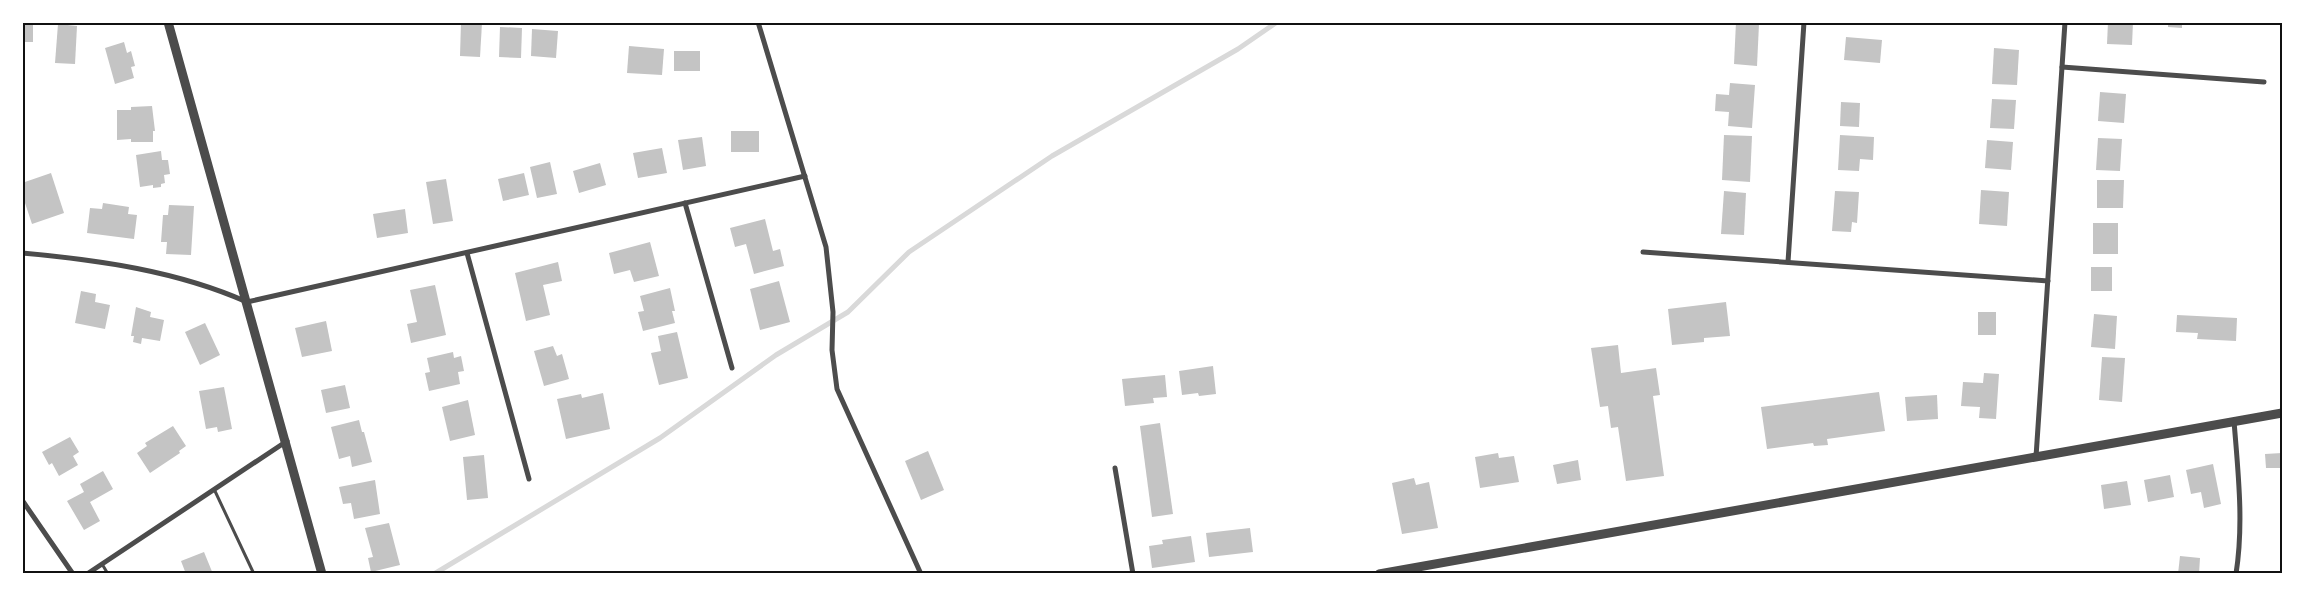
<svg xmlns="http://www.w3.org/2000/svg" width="2305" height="596" font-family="'Times New Roman',serif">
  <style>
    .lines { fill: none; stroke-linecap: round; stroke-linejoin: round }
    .stream { stroke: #d9d9d9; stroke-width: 5 }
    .building { fill: #c4c4c4 }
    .service { stroke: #4c4c4c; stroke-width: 3 }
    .minor { stroke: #4c4c4c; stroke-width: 5 }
    .tertiary { stroke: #4c4c4c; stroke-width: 9 }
    .neatline { fill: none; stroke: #111; stroke-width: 2 }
  </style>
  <rect width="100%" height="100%" fill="#fff"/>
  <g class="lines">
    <path class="stream" d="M434,574L660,438L776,355L848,312L909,252L1052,156L1238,49L1277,22"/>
  </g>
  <g class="building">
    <rect x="22" y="22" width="11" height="20"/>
    <path d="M461,22L482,23L480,57L460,56Z"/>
    <path d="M1736,22L1759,24L1757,66L1734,64Z"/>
    <path d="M2108,22H2133L2132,45L2107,44Z"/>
    <path d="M2168,22H2182V28L2168,27Z"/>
    <path d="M58,24L77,26L75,64L55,63Z"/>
    <path d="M500,27L522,28L521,58L499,57Z"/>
    <path d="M532,29L558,31L556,58L531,56Z"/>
    <path d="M1846,37L1882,40L1880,63L1844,60Z"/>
    <path d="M124,42L127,53L131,51L135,66L131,67L134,78L115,84L105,48Z"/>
    <path d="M629,46L664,49L662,75L627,73Z"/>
    <path d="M1994,48L2019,50L2017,85L1992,84Z"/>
    <rect x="674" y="51" width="26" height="20"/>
    <path d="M1730,83L1755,85L1752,128L1728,126L1729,112L1715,111L1716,94L1729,95Z"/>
    <path d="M2100,92L2126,94L2124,123L2098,121Z"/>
    <path d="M1992,99L2016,100L2014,129L1990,128Z"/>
    <path d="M1841,102L1860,103L1859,127L1840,126Z"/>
    <path d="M152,106L155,131H153V142H131V139L117,140V110H131V107Z"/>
    <rect x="731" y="131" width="28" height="21"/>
    <path d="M1724,135L1752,136L1750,182L1722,180Z"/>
    <path d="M1840,135L1874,137L1873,160L1860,159L1859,171L1838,170Z"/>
    <path d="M702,137L706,166L683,170L678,140Z"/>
    <path d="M2098,138L2122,139L2120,171L2096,170Z"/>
    <path d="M1987,140L2013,142L2011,170L1985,168Z"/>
    <path d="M662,148L667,173L638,178L633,153Z"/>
    <path d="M161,151L162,160H168L170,174L164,175L165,183L161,184V187L153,188V185L140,187L136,155Z"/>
    <path d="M550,162L557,194L537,198L530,167Z"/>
    <path d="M600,163L606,185L579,193L573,171Z"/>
    <path d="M51,173L64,213L32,224L22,194V183Z"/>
    <path d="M524,173L529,195L503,201L498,179Z"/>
    <path d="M446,179L453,221L433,224L426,182Z"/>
    <path d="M2097,180H2124L2123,208H2097Z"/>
    <path d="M1981,190L2009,192L2007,226L1979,224Z"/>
    <path d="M1724,191L1746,193L1744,235L1721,234Z"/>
    <path d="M1835,191L1859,192L1857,223L1852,222L1851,232L1832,231Z"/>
    <path d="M103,203L129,207L128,214L137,215L134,239L87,233L90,208L102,209Z"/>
    <path d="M169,205L194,206L191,255L166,254L167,242H161L163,215H168Z"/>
    <path d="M405,209L408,233L377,238L373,214Z"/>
    <path d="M765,219L773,251L780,249L784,266L754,274L746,244L735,247L730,228Z"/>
    <rect x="2093" y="223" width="25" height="31"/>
    <path d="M650,242L659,276L634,282L630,270L614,274L609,253Z"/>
    <path d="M558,262L562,281L543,285L550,315L526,321L515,273Z"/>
    <rect x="2091" y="267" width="21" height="24"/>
    <path d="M779,281L790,322L760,330L750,289Z"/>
    <path d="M435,285L446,335L411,343L407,324L417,322L410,290Z"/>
    <path d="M22,286H25L24,312H22Z"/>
    <path d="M670,288L675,311H672L675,323L643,331L638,312L644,311L640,296Z"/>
    <path d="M81,291L96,294L95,302L110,305L105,329L75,323Z"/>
    <path d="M1726,302L1730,336L1704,338V342L1672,345L1668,309Z"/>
    <path d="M136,307L151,312L150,317L164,320L160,341L142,338L141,344L133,342L134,336H131Z"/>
    <rect x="1978" y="312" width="18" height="23"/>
    <path d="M2094,314L2117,316L2115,349L2091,347Z"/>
    <path d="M2177,315L2237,318L2236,341L2197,339L2198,333L2176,332Z"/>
    <path d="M326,321L332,351L302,357L295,328Z"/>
    <path d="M205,323L220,355L200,365L185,332Z"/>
    <path d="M677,332L688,378L659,385L651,353L661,351L658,336Z"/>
    <path d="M1618,345L1621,373L1656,368L1660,395L1653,396L1664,476L1626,481L1618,427L1611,428L1608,406L1600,407L1591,348Z"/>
    <path d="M553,346L557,356L562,354L569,379L544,386L534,351Z"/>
    <path d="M453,352L454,358L461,356L464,371L458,372L460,384L429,391L425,373L430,372L427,358Z"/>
    <path d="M2102,357L2125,358L2122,402L2099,400Z"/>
    <path d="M1213,366L1216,394L1199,396L1198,393L1182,395L1179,371Z"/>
    <path d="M1984,373L1999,374L1996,419L1979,418L1980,407L1961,406L1963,382L1983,383Z"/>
    <path d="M1165,375L1167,397L1153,398L1154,403L1125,406L1122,379Z"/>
    <path d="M345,385L350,408L326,413L321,390Z"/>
    <path d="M224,387L232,429L218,432L217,427L206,429L199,391Z"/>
    <path d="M1879,392L1885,431L1827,439L1828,445L1814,446L1813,443L1767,449L1761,407Z"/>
    <path d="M603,393L610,429L566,439L557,399L581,394L582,398Z"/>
    <path d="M1937,395L1938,419L1907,421L1905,397Z"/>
    <path d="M468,400L475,435L450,441L442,407Z"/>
    <path d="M359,420L362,432H364L372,462L352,467L350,456L339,459L331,427Z"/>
    <path d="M1160,423L1173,514L1152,517L1140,426Z"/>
    <path d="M173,426L186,446L179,451L180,453L150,473L137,453L147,446L145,443Z"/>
    <path d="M70,437L79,452L73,456L78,465L59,476L52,463L49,465L42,452Z"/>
    <path d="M928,451L944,490L921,500L905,461Z"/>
    <path d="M1498,453L1499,458L1514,456L1519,482L1480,488L1475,457Z"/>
    <path d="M2282,453V468H2266L2265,454Z"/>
    <path d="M484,455L488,498L467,500L463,457Z"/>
    <path d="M1578,460L1581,480L1557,484L1553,465Z"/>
    <path d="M2213,464L2221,504L2204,508L2201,492L2191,494L2186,470Z"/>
    <path d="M103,471L113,489L90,502L100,521L84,530L67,501L84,492L80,484Z"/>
    <path d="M2170,475L2174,497L2148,502L2144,480Z"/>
    <path d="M1414,478L1416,485L1429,482L1438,528L1402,534L1392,483Z"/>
    <path d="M375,480L380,514L354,519L351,503L343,504L339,487Z"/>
    <path d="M2127,481L2131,505L2104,509L2101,485Z"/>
    <path d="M389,523L400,565L371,572L368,558L373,557L365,528Z"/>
    <path d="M1250,528L1253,552L1209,557L1206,533Z"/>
    <path d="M1191,536L1195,562L1152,568L1149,546L1163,544L1162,540Z"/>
    <path d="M204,552L213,574H186L181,561Z"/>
    <path d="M2180,556L2200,558L2199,574H2178Z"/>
  </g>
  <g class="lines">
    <g class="service">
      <path d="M214,489L254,574"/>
      <path d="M102,564L108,574"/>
    </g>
    <g class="minor">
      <path d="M758,22L826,247L833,312L832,350L837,389L921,574"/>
      <path d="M2062,67L2264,82"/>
      <path d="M685,203L732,368"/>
      <path d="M1643,252L2048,281"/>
      <path d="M22,253C99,260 177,271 247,302L805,176"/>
      <path d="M467,253L529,479"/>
      <path d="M1788,262L1804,22"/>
      <path d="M2234,421C2238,472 2244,523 2236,574"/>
      <path d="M2036,457L2065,22"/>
      <path d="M1115,468L1133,574"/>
      <path d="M22,500L73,574"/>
      <path d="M87,574L287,441"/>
    </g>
    <g class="tertiary">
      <path d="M168,22L322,574"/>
      <path d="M1379,574L2282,413"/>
    </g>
  </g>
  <rect width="2305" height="596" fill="none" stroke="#ffffff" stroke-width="48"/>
  <rect x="24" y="24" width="2257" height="548" class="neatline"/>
</svg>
